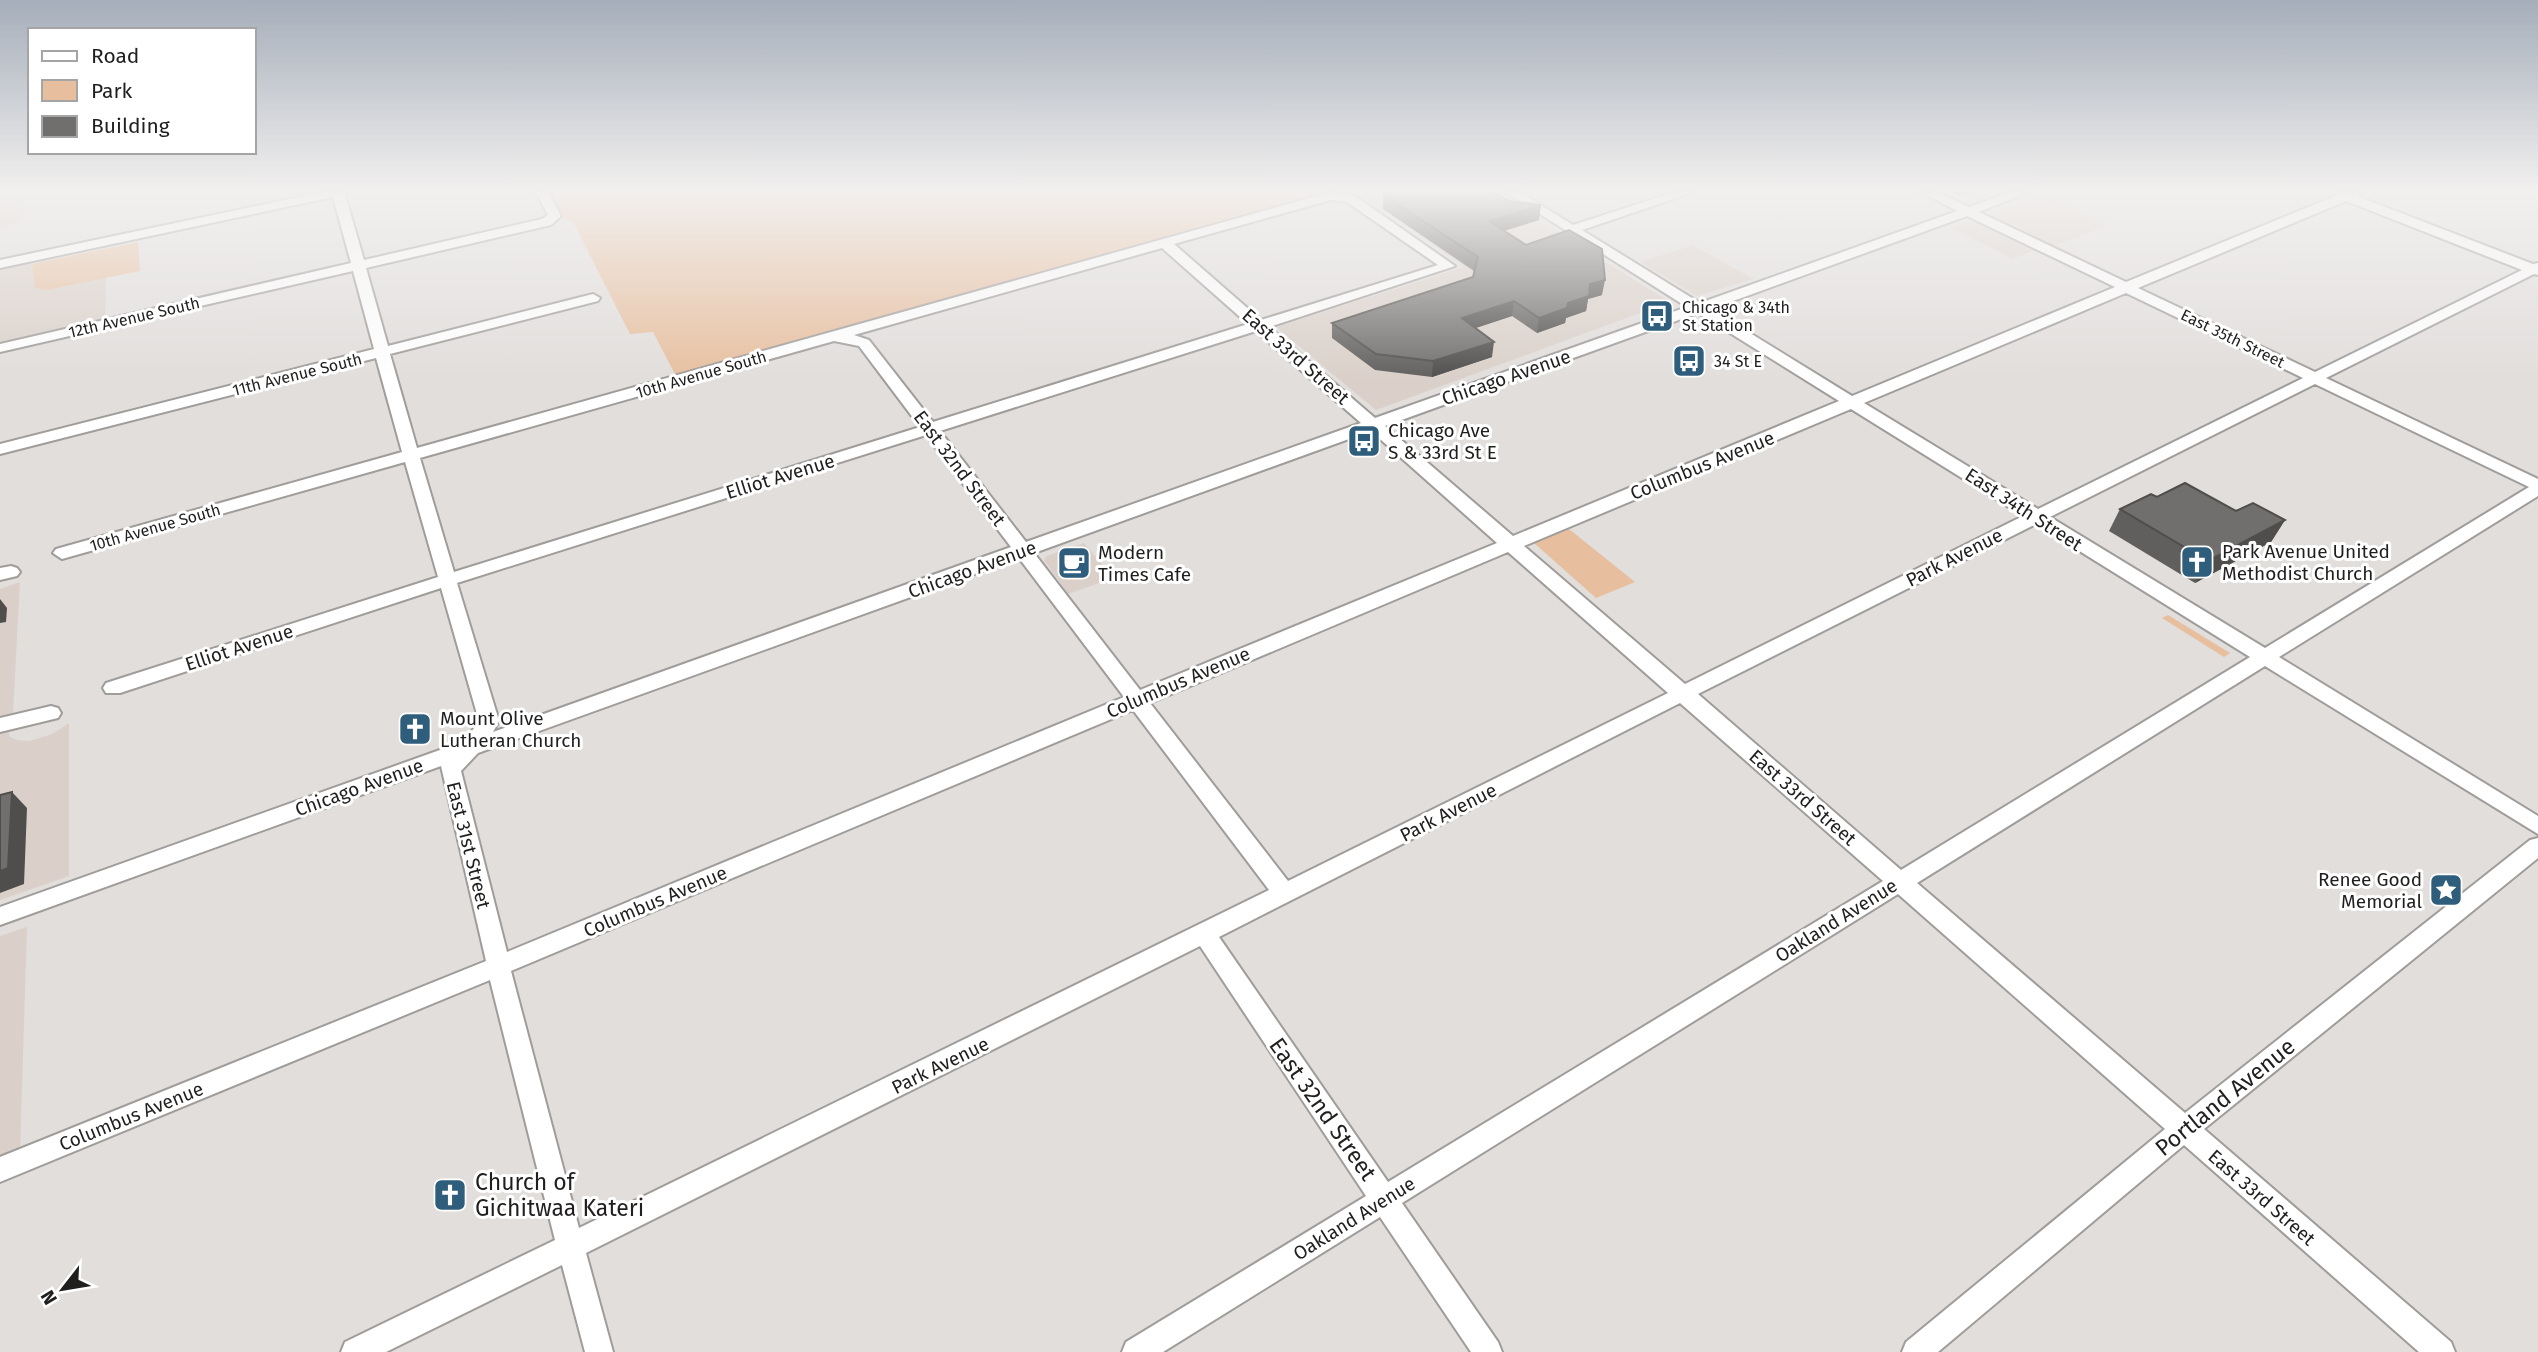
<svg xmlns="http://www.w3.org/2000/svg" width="2538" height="1352" font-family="'Fira Sans',sans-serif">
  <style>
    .built { fill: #dad0c9 }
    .green { fill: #e7bf9f }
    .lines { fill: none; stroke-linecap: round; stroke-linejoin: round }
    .minor-casing { stroke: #9f9c9a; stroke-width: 4 }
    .minor { fill: #fff; fill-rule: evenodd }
    .wall { fill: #615f5e }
    .shaded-wall { fill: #4f4e4c }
    .building { fill: #716f6d; stroke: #4f4e4c; stroke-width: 2 }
    .labels { text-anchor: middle; stroke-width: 6; stroke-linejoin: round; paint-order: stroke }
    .far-poi-label { font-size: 16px; fill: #201f1e; stroke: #fff; text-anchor: start }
    .far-street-label { font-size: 16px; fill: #201f1e; stroke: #fff }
    .street-label { font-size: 19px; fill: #201f1e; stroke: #fff }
    .poi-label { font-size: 19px; fill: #201f1e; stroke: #fff; text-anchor: start }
    .near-street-label { font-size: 23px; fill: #201f1e; stroke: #fff }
    .near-poi-label { font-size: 23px; fill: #201f1e; stroke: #fff; text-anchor: start }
  </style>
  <rect width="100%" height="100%" fill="#e1dedc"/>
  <g class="built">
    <path d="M0,192L14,196L25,194L21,224L0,228Z"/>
    <path d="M1357,192H1493L1670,302L1376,410L1276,327L1464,267Z"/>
    <path d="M2042,195L2108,225L2051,247L1989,216Z"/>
    <path d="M1967,222L1980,224L2035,250L2013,259L1951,228Z"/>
    <path d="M1693,245L1753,279L1697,296L1640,262Z"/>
    <path d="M32,261L35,287L47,290L106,278L105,319L0,344V268Z"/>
    <path d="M1084,543L1113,578L1068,594L1044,560L1047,556Z"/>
    <path d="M20,582L13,713L0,717V589Z"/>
    <path d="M69,723V876L0,900V732L8,731L10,737L17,740L30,741L52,734Z"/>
    <path d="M27,927L20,1152L0,1160V936Z"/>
  </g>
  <g class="green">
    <path d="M550,192H1324L1327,194L676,376L653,332L630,334L573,222L565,219Z"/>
    <path d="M138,242L140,271L47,290L35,288L32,264Z"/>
    <path d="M1569,529L1635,582L1596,598L1534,543Z"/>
    <path d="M2168,615L2230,653L2224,657L2162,618Z"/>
  </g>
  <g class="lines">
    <defs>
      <g id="minor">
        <path d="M323,192H347L345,195L364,260L542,219L548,215L536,192H548L561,216L551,225L366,268L388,346L593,294L600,298L598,301L390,354L417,448L1331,192L1355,196L1455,266L1269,327L1375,418L1687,307L1505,192H1520L1573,225L1675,192H1694L1582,230L1700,303L1957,211L1921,192H1937L1969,207L2011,192H2029L1979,212L2126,282L2335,196V192H2362L2357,196L2533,264L2538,263V275L2534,274L2326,378L2538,479V496L2279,657L2538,816V834L2265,666L1917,883L2185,1113L2530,840L2538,838V858L2204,1129L2451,1342L2455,1352H2419L2184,1145L1938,1352H1902L1906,1342L2165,1129L1898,894L1402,1203L1498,1342L1502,1352H1471L1380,1217L1163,1352H1122L1126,1342L1366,1196L1200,946L586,1253L613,1352H585L562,1265L386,1352H341L345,1342L555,1240L490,980L0,1182V1157L486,961L441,766L0,925V907L465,741L479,721L441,588L120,693H106L103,688L106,683L438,577L405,462L62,559L53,553L56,549L402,452L376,358L0,454V444L374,349L353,271L0,352V344L351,263L333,197L0,268V260ZM1331,200L1347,202L1438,265L1261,320L1174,244ZM2346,201L2522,270L2315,372L2138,288ZM1967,216L2115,287L1852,396L1711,309ZM1162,248L1248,324L933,422L869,340L854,335ZM2126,293L2303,378L2038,509L1864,403ZM1698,313L1839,401L1513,536L1385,426ZM1256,331L1361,423L1026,542L940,431ZM834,341L859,346L920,427L454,572L420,458ZM2315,384L2529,487L2265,648L2050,517ZM1851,409L2023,516L1685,684L1524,546ZM1371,431L1497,543L1140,690L1034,553ZM926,435L1011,547L493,732L499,721L457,583ZM2036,524L2250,657L1901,870L1698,694ZM1508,552L1668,693L1288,881L1150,703ZM1019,558L1124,697L507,952L461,771L478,753ZM1680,703L1883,881L1388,1182L1219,937ZM1133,710L1269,890L579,1228L511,971Z"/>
        <path d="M11,566L17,568L20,572L17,576L0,580V568Z"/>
        <path d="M51,706L58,708L61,713L58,718L0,732V718Z"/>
      </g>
    </defs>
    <use href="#minor" class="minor-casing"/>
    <use href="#minor" class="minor"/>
  </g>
  <g class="wall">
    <path d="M1950,192H1972L1959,196Z"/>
    <path d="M1383,195L1539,220L1504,231L1602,295L1588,299L1586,311L1566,318L1565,323L1537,333L1512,316L1476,328L1492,357L1432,377L1375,370L1332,338V323L1473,277L1474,271L1383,209Z"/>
    <path d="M2157,497L2236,511L2285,520L2271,542L2195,583L2109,531L2120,509Z"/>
  </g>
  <g class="shaded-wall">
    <path d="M1961,192H1972L1959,196Z"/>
    <path d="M1541,205L1539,220L1487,236L1489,221Z"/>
    <path d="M1605,280L1602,295L1588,299L1586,311L1566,318L1565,323L1537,333L1539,318L1568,303L1590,284Z"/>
    <path d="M1514,301L1512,316L1460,333L1462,318Z"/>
    <path d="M1494,342L1492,357L1432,377L1433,361Z"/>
    <path d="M2285,520L2271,542L2195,583L2208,561Z"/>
    <path d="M0,599L7,608L6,622L0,623Z"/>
    <path d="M12,792L27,808L24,884L0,893V871Z"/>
  </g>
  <g class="building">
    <path d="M1395,192H1493L1509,201L1541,205L1489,221L1526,245L1569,230L1602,249L1605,280L1590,284L1589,296L1568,303L1567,308L1539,318L1514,301L1462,318L1494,342L1433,361L1376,354L1332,323L1473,277L1478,257L1383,195Z"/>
    <path d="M2185,483L2236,511L2253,503L2285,520L2208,561L2120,509L2151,494L2157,497Z"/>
    <path d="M12,792L8,868L0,871V795Z"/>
  </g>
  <linearGradient id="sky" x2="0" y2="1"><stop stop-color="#a5aeba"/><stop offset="0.5" stop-color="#f2f0ef"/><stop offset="1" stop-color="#f2f0ef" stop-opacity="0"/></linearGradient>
  <rect width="2538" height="381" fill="url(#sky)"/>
  <defs>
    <symbol id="bus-square" viewBox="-11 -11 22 22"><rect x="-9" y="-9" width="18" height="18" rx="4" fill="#2f5d7c" stroke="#fff"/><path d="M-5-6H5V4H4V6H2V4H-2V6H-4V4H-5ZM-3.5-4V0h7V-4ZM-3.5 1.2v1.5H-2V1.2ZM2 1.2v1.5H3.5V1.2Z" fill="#fff"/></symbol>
    <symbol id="church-square" viewBox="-11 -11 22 22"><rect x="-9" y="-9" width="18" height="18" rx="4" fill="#2f5d7c" stroke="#fff"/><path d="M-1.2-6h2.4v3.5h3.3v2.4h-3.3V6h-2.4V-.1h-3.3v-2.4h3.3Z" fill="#fff"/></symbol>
    <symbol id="cafe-square" viewBox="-11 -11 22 22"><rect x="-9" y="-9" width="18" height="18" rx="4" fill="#2f5d7c" stroke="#fff"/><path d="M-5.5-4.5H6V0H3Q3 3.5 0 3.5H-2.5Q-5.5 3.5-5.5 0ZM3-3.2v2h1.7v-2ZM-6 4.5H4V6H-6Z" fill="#fff"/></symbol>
    <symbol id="sight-square" viewBox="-11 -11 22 22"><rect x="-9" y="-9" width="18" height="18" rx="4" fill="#2f5d7c" stroke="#fff"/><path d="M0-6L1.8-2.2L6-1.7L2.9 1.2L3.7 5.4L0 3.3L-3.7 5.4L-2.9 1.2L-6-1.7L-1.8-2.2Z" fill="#fff"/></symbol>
  </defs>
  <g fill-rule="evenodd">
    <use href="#bus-square" x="1638" y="297" width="38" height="38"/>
    <use href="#bus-square" x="1670" y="342" width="38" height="38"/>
    <use href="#bus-square" x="1345" y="422" width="38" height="38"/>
    <use href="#church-square" x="2178" y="543" width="38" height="38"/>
    <use href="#cafe-square" x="1055" y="544" width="38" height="38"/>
    <use href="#church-square" x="396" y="710" width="38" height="38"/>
    <use href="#sight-square" x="2427" y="871" width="38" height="38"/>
    <use href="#church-square" x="431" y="1176" width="38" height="38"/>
  </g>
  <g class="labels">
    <g class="far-poi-label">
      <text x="1682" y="313">Chicago &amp; 34th<tspan x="1682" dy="18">St Station</tspan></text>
      <text x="1714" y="367">34 St E</text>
    </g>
    <g class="far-street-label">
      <text transform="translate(134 317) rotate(-13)" y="6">12th Avenue South</text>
      <text transform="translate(2233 338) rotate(26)" y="6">East 35th Street</text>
      <text transform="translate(297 374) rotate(-14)" y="6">11th Avenue South</text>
      <text transform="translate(701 374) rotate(-16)" y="6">10th Avenue South</text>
      <text transform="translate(155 527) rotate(-16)" y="6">10th Avenue South</text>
    </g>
    <g class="street-label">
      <text transform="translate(1296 356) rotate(41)" y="7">East 33rd Street</text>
      <text transform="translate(1506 377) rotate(-19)" y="7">Chicago Avenue</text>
      <text transform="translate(1702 465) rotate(-22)" y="7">Columbus Avenue</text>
      <text transform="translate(960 468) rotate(53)" y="7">East 32nd Street</text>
      <text transform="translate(780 476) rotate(-17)" y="7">Elliot Avenue</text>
      <text transform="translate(2024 509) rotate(33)" y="7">East 34th Street</text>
      <text transform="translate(1954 557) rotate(-27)" y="7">Park Avenue</text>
      <text transform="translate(972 569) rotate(-20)" y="7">Chicago Avenue</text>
      <text transform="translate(239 647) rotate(-18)" y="7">Elliot Avenue</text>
      <text transform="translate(1178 682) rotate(-23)" y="7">Columbus Avenue</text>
      <text transform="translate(359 787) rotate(-20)" y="7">Chicago Avenue</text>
      <text transform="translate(1803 797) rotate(41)" y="7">East 33rd Street</text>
      <text transform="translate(1448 812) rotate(-27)" y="7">Park Avenue</text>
      <text transform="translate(469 845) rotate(76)" y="7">East 31st Street</text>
      <text transform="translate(655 901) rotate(-23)" y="7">Columbus Avenue</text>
      <text transform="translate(1836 920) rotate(-32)" y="7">Oakland Avenue</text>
      <text transform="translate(940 1065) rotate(-26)" y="7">Park Avenue</text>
      <text transform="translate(131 1116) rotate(-22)" y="7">Columbus Avenue</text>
      <text transform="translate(2262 1197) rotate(41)" y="7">East 33rd Street</text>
      <text transform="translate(1354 1218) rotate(-32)" y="7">Oakland Avenue</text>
    </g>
    <g class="poi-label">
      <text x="1388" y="437">Chicago Ave<tspan x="1388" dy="22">S &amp; 33rd St E</tspan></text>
      <text x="2222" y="558">Park Avenue United<tspan x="2222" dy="22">Methodist Church</tspan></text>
      <text x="1098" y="559">Modern<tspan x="1098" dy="22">Times Cafe</tspan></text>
      <text x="440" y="725">Mount Olive<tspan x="440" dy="22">Lutheran Church</tspan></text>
      <text x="2422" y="886" text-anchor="end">Renee Good<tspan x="2422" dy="22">Memorial</tspan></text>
    </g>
    <g class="near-street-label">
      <text transform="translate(2225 1097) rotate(-39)" y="8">Portland Avenue</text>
      <text transform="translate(1323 1109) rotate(55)" y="8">East 32nd Street</text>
    </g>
    <g class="near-poi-label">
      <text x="475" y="1190">Church of<tspan x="475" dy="26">Gichitwaa Kateri</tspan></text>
    </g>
  </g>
  <rect x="28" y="28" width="228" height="126" fill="#ffffff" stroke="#a6a5a5" stroke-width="2"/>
  <rect x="42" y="51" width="35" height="10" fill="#ffffff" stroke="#a6a5a5" stroke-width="2"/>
  <text x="91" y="63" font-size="21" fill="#201f1e">Road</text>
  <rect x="42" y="80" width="35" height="21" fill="#e7bf9f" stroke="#a6a5a5" stroke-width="2"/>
  <text x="91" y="98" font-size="21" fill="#201f1e">Park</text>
  <rect x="42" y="116" width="35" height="21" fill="#716f6d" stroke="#a6a5a5" stroke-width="2"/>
  <text x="91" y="133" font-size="21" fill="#201f1e">Building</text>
  <g transform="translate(63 1289) rotate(239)" stroke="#ffffff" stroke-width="5" paint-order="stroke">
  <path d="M0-5L12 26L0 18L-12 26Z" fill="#201f1e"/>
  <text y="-10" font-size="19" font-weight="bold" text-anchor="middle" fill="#201f1e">N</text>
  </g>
</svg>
